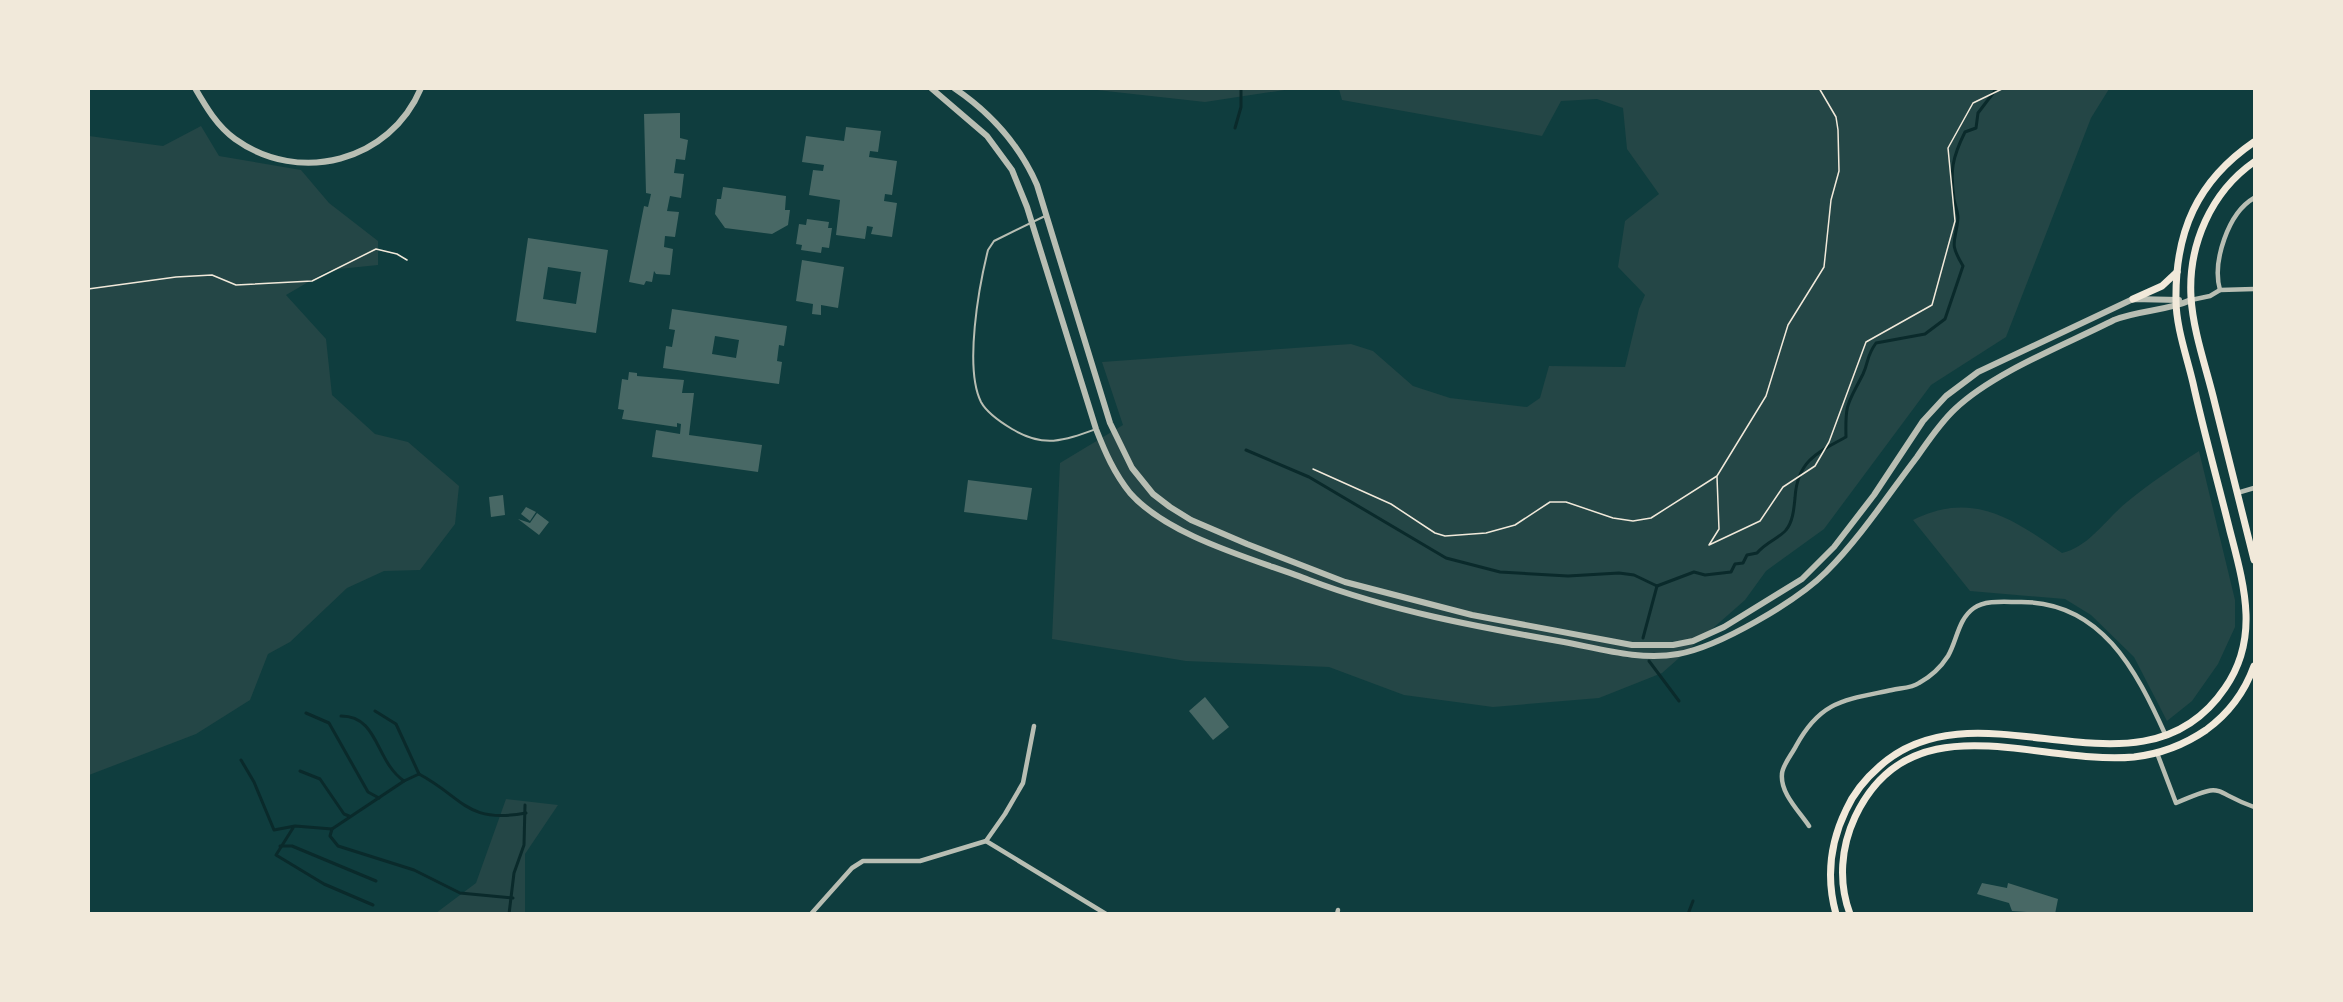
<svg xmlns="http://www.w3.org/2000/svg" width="2343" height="1002" font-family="Poppins,sans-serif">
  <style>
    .green { fill: #244646 }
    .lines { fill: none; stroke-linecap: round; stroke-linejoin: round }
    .stream { stroke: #0a2a2b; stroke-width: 3 }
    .building { fill: #486865; fill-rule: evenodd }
    .path { stroke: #f1e9da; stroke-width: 1.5 }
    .service { stroke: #b8beb3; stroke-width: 2 }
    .minor { stroke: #b8beb3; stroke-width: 4.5 }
    .tertiary { stroke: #b8beb3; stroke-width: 6 }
    .secondary { stroke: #f1e9da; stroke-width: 7 }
  </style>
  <rect width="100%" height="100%" fill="#0f3d3e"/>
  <g class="green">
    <path d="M1088,89H1291L1205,102Z"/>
    <path d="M1339,89H2109L2091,118L2006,337L1931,385L1824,529L1766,571L1745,600L1662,673L1599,698L1493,707L1404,695L1329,667L1186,661L1052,639L1060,463L1123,425L1102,362L1351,344L1373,351L1413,386L1450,398L1527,407L1540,398L1549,366L1625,367L1639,309L1645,295L1618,267L1625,221L1659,194L1627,149L1623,108L1597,99L1561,101L1542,136L1342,100Z"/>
    <path d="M201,126L219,156L301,170L329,203L378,241V265L329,270L286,295L326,339L332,395L375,434L408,442L459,486L455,524L420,570L384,571L347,588L290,642L268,654L250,700L196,734L89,775V136L163,146Z"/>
    <path d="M2199,451L2235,600V627L2218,664L2192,701L2167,721L2134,657L2091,615L2065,599L1970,591L1913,520C1973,490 2013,519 2062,553C2089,547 2106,519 2127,502C2150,483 2174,467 2199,451Z"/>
    <path d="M506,799L558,805L525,854V913H436L476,883Z"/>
  </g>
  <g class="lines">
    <g class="stream">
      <path d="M1235,128L1241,107V88"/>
      <path d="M1246,450L1309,477L1446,558L1500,572L1568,576L1619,573L1634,575L1657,586L1694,572L1705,575L1731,572L1735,564L1743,563L1747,555L1757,553C1766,542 1781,537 1786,530C1793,522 1794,508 1795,498C1797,462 1816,453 1846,437C1845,402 1848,404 1863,374C1869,361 1866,357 1876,343L1925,334L1945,319L1963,266C1948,241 1956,243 1958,218C1958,212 1955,205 1954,199C1950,171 1952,158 1965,132L1976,128L1978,113L1997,88"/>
      <path d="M1643,638L1657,586"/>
      <path d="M1649,661L1679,701"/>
      <path d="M375,711L396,724L419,774"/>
      <path d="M306,713L329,723L368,792L379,798"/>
      <path d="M341,716C379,716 375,761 404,781"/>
      <path d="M241,760L254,782L274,830L295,826L332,829L404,781L419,774C464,798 466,824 526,813"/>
      <path d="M300,771L320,779L344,814L349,816"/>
      <path d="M293,828L276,855L324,884L373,905"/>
      <path d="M332,829L330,836L338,846L414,870L460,893L513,898"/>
      <path d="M280,846H292L376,881"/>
      <path d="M509,914L514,873L524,845L525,805"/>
      <path d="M1688,914L1693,901"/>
    </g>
  </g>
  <g class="building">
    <path d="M680,113V138L688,140L685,160L676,159L674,173L684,174L681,198L670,196L667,211L679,212L675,237L665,236L664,247L673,249L670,275L656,274L654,271L652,282L646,281L644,285L629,282L644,206L648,207L651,194L646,193L644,114Z"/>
    <path d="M846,127L881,131L878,152L870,151L869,157L897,161L892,195L885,194L884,201L897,203L892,237L871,234L873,227L867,226L865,239L836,235L840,200L809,195L813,170L823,171L824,165L802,162L806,136L844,141Z"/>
    <path d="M723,187L786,196L785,210H790L788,225L772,234L725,228L715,214L717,199H721Z"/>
    <path d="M807,219L829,222L828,228H832L829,248L822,247L821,253L801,250L802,245L796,244L799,224L806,225Z"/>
    <path d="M528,238L608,250L596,333L516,321ZM548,267L581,272L576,304L543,299Z"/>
    <path d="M802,260L844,267L838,308L821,305V315L812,314L813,304L796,301Z"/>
    <path d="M672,309L787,326L784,346L779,345L777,361L782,362L779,384L663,368L666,346L672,347L675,330L669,329ZM715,336L739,340L736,358L712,354Z"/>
    <path d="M629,372L637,373V376L684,380L682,393H694L689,435L762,445L758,472L652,457L656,430L680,434L681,424L677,423V427L622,419L624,410L618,409L622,379L628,380Z"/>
    <path d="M968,480L1032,488L1027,520L964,512Z"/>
    <path d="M503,495L505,515L491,517L489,497Z"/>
    <path d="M526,507L536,512L530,521L521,514Z"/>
    <path d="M537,513L549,522L539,535L518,519L530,523Z"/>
    <path d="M1205,697L1229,727L1213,740L1189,711Z"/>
    <path d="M1982,883L2007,888L2008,883L2058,899L2055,914L2012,911L2009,903L1977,894Z"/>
  </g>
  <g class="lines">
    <g class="path">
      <path d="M88,289L176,277L212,275L236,285L312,281L376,249L397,254L407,260"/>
      <path d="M1313,469L1391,504L1435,533L1445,536L1486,533L1515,525L1550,502H1566L1613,518L1633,521L1651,518L1717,476L1766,396L1788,325L1824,267L1831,200L1839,171L1838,130L1836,117L1819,88"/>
      <path d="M1717,477L1719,529L1709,545L1760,521L1783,487L1815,466L1829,442L1866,342L1932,305L1955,221L1948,148L1973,103L2004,88"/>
    </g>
    <path class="service" d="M1045,216L994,241L988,250C979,286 964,368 981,402C987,413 1002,423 1012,429C1044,448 1063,441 1096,429"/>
    <g class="minor">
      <path d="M2254,198C2228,213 2212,262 2220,290L2254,289"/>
      <path d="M2191,300L2210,296L2220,290"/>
      <path d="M2237,493L2254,488"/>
      <path d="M2157,753L2176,803C2227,781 2209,791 2254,807"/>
      <path d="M1809,826C1799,811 1780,793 1782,774C1782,766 1792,754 1796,746C1821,700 1845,700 1892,690C1901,688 1912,688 1919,683C1930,677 1941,667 1948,656C1957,641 1958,619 1974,608C1985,600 2005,602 2018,602C2101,600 2136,670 2166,736"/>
      <path d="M986,841L1106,914"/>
      <path d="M811,914L852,868L863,861H920L986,841L1005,814L1023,783L1034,726"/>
      <path d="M1337,914L1338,910"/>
    </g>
    <g class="tertiary">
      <path d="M195,88C206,107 217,126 235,139C299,185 390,162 421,88"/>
      <path d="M931,88L987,136L1012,170L1027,207L1096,429C1105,452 1114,473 1130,493C1169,537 1254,559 1309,580C1391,611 1478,627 1564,642C1601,649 1641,661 1678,654C1719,647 1797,601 1826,572C1860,538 1888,495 1917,457C1929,440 1940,423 1955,409C1994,372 2065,345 2114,320C2139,310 2167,311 2191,300"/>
      <path d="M954,88C991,113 1019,144 1037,185L1110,423L1132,468L1153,494L1170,507L1191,520L1247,544L1345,582L1472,615L1632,645H1673L1693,641L1724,627L1802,579L1834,547L1874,495L1923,421L1946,396L1978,372L2133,299L2179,300"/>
    </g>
    <g class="secondary">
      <path d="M2254,162C2211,192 2188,245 2191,297C2193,332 2207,370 2215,404C2228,456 2241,508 2254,560"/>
      <path d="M2133,299L2162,286L2177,272"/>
      <path d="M1836,914C1826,878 1830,843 1846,810C1854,792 1865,779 1880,766C1979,677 2141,812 2225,688C2260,638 2244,585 2230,531C2218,482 2204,433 2193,383C2187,357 2176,327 2176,300C2175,232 2197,181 2254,142"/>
      <path d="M1850,914C1838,882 1841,847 1855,817C1911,698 2037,766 2134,757C2160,754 2184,745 2206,730C2228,714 2245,691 2254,666"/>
    </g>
  </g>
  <rect width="2343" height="1002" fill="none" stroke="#f1e9da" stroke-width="180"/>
</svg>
